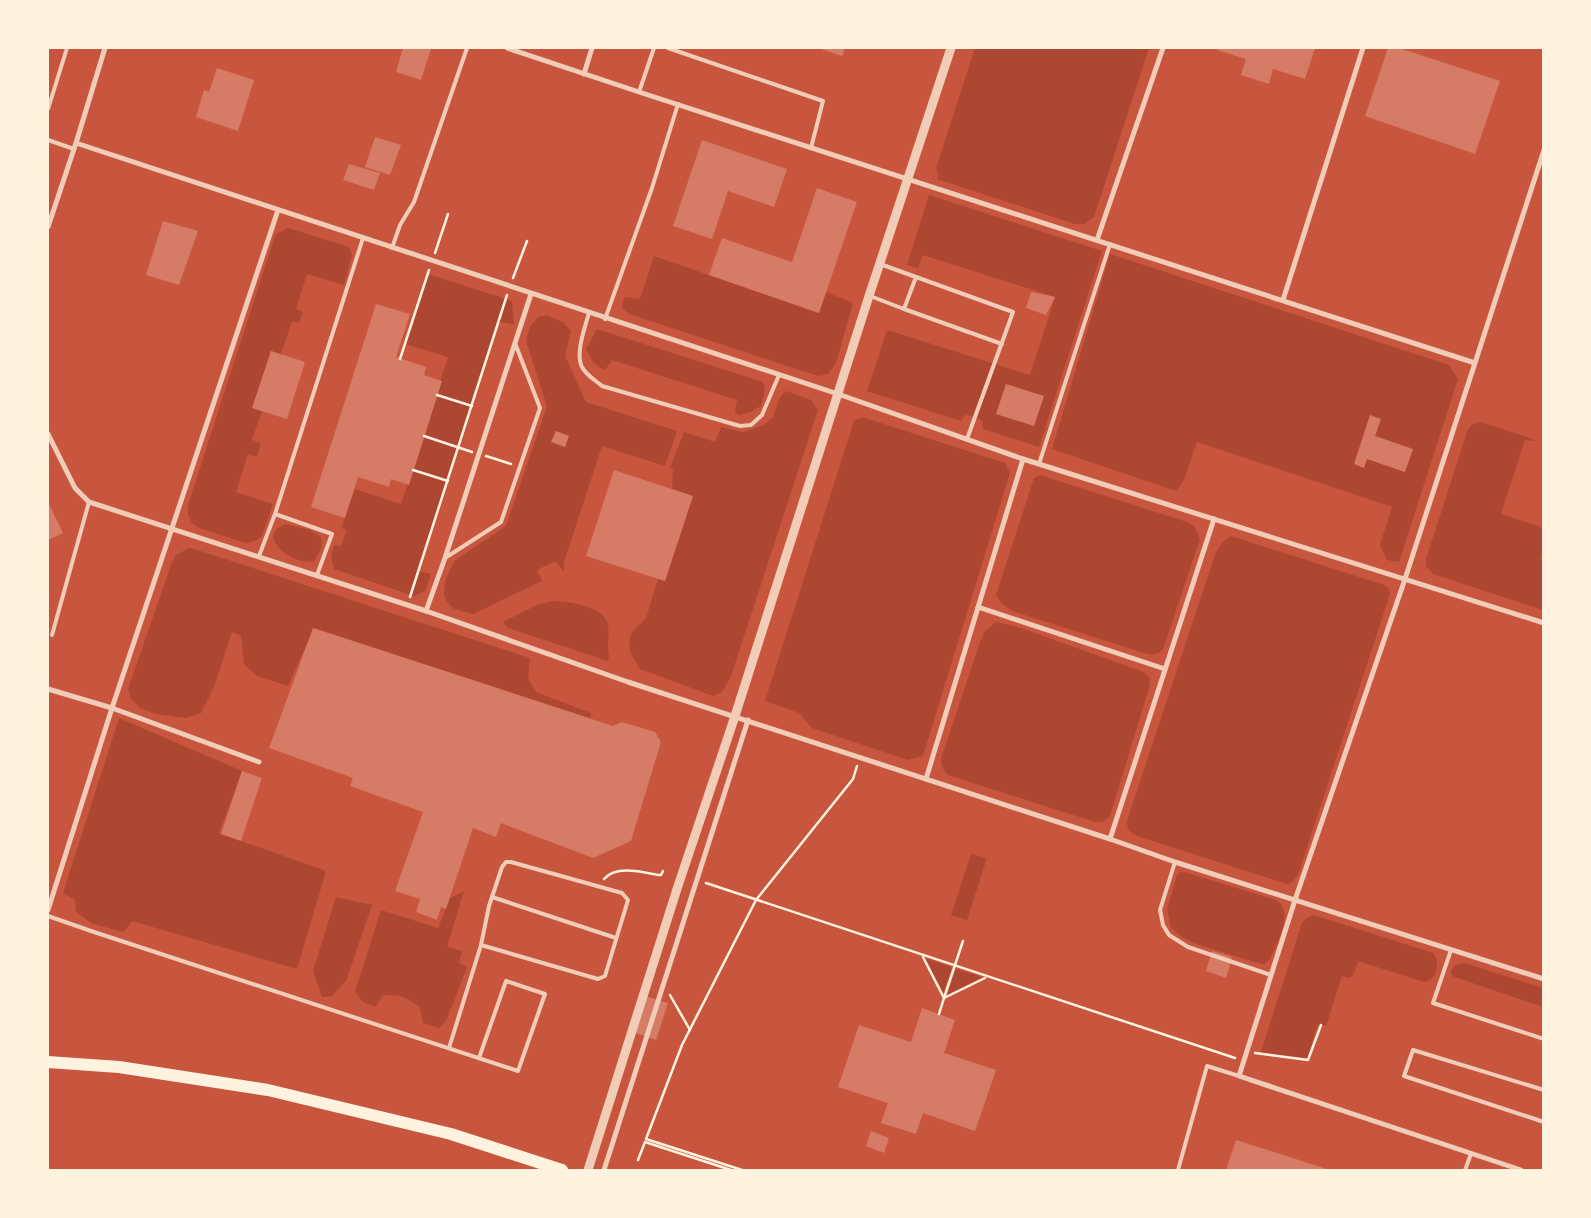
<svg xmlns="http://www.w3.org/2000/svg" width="1591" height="1218" font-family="'Noto Serif',serif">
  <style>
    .green { fill: #ae4732 }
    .building { fill: #d67c66 }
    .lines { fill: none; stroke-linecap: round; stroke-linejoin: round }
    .path { stroke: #fff3e0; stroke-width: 2.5 }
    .service { stroke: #f1ccb7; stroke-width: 4 }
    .minor { stroke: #f1ccb7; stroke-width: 5 }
    .tertiary { stroke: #f1ccb7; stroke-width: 9 }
    .primary { stroke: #fff3e0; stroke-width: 12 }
  </style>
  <rect width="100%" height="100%" fill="#c8553d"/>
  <g class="green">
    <path d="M975,48H1149L1094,217L1084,224H1075L937,179L939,174L936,168Z"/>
    <path d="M929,195L1102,251L1039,447L983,429L982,420L966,414L961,421L867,391L887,330L1030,375L1055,297L923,255L918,268L907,265Z"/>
    <path d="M288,228L349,247L352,255L344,285L307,274L296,309L303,312L299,323L292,321L281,354L271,351L253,407L262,411L252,440L261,443L257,457L248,454L236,492L273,504L262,536L255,541L246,543L199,528L192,523L188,515V505L273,242L276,234Z"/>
    <path d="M1110,254L1449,365L1458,379L1399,562L1387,560L1380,545L1392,507L1197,442L1184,480L1176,491L1052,449Z"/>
    <path d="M654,256L818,313L826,292L853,303L836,363L828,374L818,376L629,314L622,308L624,297L640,299Z"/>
    <path d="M428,274L512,301L514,324L499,322L419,571L431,574L425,591L414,596L334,569L331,556L334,545L341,546L347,530L341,528L355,489L401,504L448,357L405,344Z"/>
    <path d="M547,315L563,322L571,331L565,356L586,402L677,431L665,466L602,446L564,562V571L555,561L537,570L542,581L473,614L454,609L447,602L444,595L445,581L454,561L506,526L547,406L526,341L530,327L538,317Z"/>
    <path d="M597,329L763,382L765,389L761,406L751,412L739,415L735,412L737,400L612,360L605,370C594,366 591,359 586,349Z"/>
    <path d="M786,391L811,400L818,410L731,676L723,691L713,696L640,669L631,654L629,642L632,632L646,618L658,579L665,581L693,496L672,489L673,469L670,468L684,432L715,442L721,427L743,432L764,425L773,417L780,397Z"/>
    <path d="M862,417L1005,463L1010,473L923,756L908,760L812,728L799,713L765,701L854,421Z"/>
    <path d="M1481,422L1533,439L1535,441L1525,440L1501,514L1539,526L1543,530V549L1540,559L1543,560V610L1433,574L1426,566V559L1468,429L1473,424Z"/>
    <path d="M1040,475L1187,522L1194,526L1200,539L1163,649C1158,654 1154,656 1147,654L1012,611L1001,603L996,595L1034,478Z"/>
    <path d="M285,524L310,530L321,537L322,547L314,561C296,567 253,537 285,524Z"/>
    <path d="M1231,536L1384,585L1388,588L1390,594L1298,875L1291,883L1287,884L1137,836C1130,833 1127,829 1127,821L1216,552L1223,542Z"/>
    <path d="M189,548L194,549L530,658L528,678L536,692L591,713L590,718L314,628L288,686L257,676L244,664L241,636L232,632L214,687L201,713L186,718L156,714L140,708L131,699L128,689L171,565L176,555Z"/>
    <path d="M552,601C566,601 599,606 606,619C610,627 608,637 608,646C608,651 610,655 608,661L508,628L504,624L503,622L537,605Z"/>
    <path d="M996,622L1015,626L1144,672L1150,678L1149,688L1110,816L1103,822H1095L948,775C943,770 941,766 941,759L979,645L984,632Z"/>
    <path d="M119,718L242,771L219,833L326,871L297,969L132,921L124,932L93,924L76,912L75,900L63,893Z"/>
    <path d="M971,854L987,858L967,920L951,915Z"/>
    <path d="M1180,872H1184L1276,900C1295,912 1277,943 1270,959L1264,964H1261L1196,944L1185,939L1171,928L1167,909L1177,875Z"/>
    <path d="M464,891L447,947L462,951L459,963L467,967L447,1019L439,1028L423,1023L420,1007C407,998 399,993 382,996L376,1007L363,1002L355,992L381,910L438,928L450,898Z"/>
    <path d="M336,897L372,905L346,981L332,996L322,997L313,971Z"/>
    <path d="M1314,915L1433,953C1441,962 1437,981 1424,982L1358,961L1353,976L1349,978L1342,976L1326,1026L1318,1024L1307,1058L1261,1052L1302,923L1306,918Z"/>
    <path d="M926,959L952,967L943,993Z"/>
    <path d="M1464,963L1543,988V1007L1452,976L1451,972L1454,966Z"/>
    <path d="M956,969L982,977L947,995Z"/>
  </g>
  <g class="building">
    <path d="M403,48H424L431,49L421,80L396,72Z"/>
    <path d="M818,48H845L842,56Z"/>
    <path d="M1218,48H1315L1305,79L1273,69L1269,84L1241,75L1246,59L1217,50Z"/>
    <path d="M1388,48H1399L1500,81L1475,154L1365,116Z"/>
    <path d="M217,68L254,80L238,131L196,117L204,90L209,92Z"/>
    <path d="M375,137L401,145L390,175L365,167Z"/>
    <path d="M702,140L787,169L774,207L728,191L712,239L673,226Z"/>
    <path d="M349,164L380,173L374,190L343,180Z"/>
    <path d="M817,188L857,202L819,313L709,275L722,238L792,262Z"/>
    <path d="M163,221L198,231L179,285L146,275Z"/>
    <path d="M1031,292L1055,297L1046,315L1026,308Z"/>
    <path d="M376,304L410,314L396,357L426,367L424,375L442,381L409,485L391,479L389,487L358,477L345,518L311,507Z"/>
    <path d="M271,351L305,362L287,419L252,408Z"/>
    <path d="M1006,384L1044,396L1034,426L996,414Z"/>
    <path d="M1370,415L1381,419L1375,436L1413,449L1405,472L1367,459L1364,468L1354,464Z"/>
    <path d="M556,431L569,436L565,447L551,442Z"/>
    <path d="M614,470L693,496L665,581L586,556Z"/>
    <path d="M48,502L63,533L48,540Z"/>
    <path d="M313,628L613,726L622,722L655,732L661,742L631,841L593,858L501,823L496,837L473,828L446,909L441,907L437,920L416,912L420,899L395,891L423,812L350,786L353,778L269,748Z"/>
    <path d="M242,771L262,778L241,841L221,834Z"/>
    <path d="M1212,951L1232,957L1226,978L1206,971Z"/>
    <path d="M645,996L668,1003L656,1040L633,1032Z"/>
    <path d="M922,1008L955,1020L944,1053L996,1070L975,1131L923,1113L916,1134L881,1123L888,1103L838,1087L859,1025L911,1042Z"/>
    <path d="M871,1131L889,1138L884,1153L866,1146Z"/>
    <path d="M1236,1140L1330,1170H1226Z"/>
  </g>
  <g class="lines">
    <g class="path">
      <path d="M435,253L448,214"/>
      <path d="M513,278L527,241"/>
      <path d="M400,359L429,270"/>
      <path d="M437,395L472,406"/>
      <path d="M424,436L472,452"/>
      <path d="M486,456L511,464"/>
      <path d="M413,470L448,481"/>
      <path d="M410,597L507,295"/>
      <path d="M604,879C616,865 642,872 658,875H661L663,871"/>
      <path d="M706,883L1235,1058"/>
      <path d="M923,957L944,998"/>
      <path d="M670,995L690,1030"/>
      <path d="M944,998L963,941"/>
      <path d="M939,1014L944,998L985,978"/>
      <path d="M1255,1053L1308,1060L1321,1025"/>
      <path d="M638,1160L645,1142L731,1170"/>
      <path d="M742,1170L646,1139L682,1045L756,900L853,779L857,766"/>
    </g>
    <g class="service">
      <path d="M668,48L823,101L811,148"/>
      <path d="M639,92L654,48"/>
      <path d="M48,109L67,48"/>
      <path d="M48,140L74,149"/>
      <path d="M392,248L400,225L414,202L467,48"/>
      <path d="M916,277L1013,312L967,439"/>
      <path d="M870,296L904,309L916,277L880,264"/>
      <path d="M904,309L1002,344"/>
      <path d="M589,313C585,327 575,354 582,367C586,375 595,380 602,386L740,426L751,425L762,415L779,375"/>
      <path d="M605,319L652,188L678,104"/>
      <path d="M1039,464L1110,244"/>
      <path d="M275,514L363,238"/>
      <path d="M259,556L275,514L332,534L317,575"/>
      <path d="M445,558L501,522L540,408L515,343"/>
      <path d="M52,635L89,502"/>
      <path d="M1175,862L1160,910L1163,925L1169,935L1188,947L1271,975"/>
      <path d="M492,897L616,938"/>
      <path d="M48,916L94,932L518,1071L545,994L506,981L479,1058"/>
      <path d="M1451,950L1433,1003L1544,1039"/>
      <path d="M449,1048L481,945L598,979L605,976L628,900L622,893L511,862H506L502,867L489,906L481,945"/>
      <path d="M1544,1090L1413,1050L1404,1076L1544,1122"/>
      <path d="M1178,1170L1207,1066L1239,1076"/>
      <path d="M1465,1170L1471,1154"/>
    </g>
    <g class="minor">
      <path d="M507,48L639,92L1475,363"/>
      <path d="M584,74L592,48"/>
      <path d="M76,143L838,394L1023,459L1544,623"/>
      <path d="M48,227L76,143L105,48"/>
      <path d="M1097,240L1163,48"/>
      <path d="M1283,300L1363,48"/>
      <path d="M48,434L75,488L89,502L426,611L628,682L1110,839L1175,862L1544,979"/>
      <path d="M978,607L1165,669"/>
      <path d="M426,611L445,558L531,294"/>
      <path d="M48,689L112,708L259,762"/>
      <path d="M926,779L1023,459"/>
      <path d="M1110,839L1214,519"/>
      <path d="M48,910L112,708L278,210"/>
      <path d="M604,1170L748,720"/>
      <path d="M1521,1170L1239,1076L1295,900L1405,579L1544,150"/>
    </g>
    <path class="tertiary" d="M588,1170L677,889L735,716L869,296L951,48"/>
    <path class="primary" d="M48,1062L119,1067L268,1090L451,1134L562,1170"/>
  </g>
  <rect width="1591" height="1218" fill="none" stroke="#fff3e0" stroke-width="98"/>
</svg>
